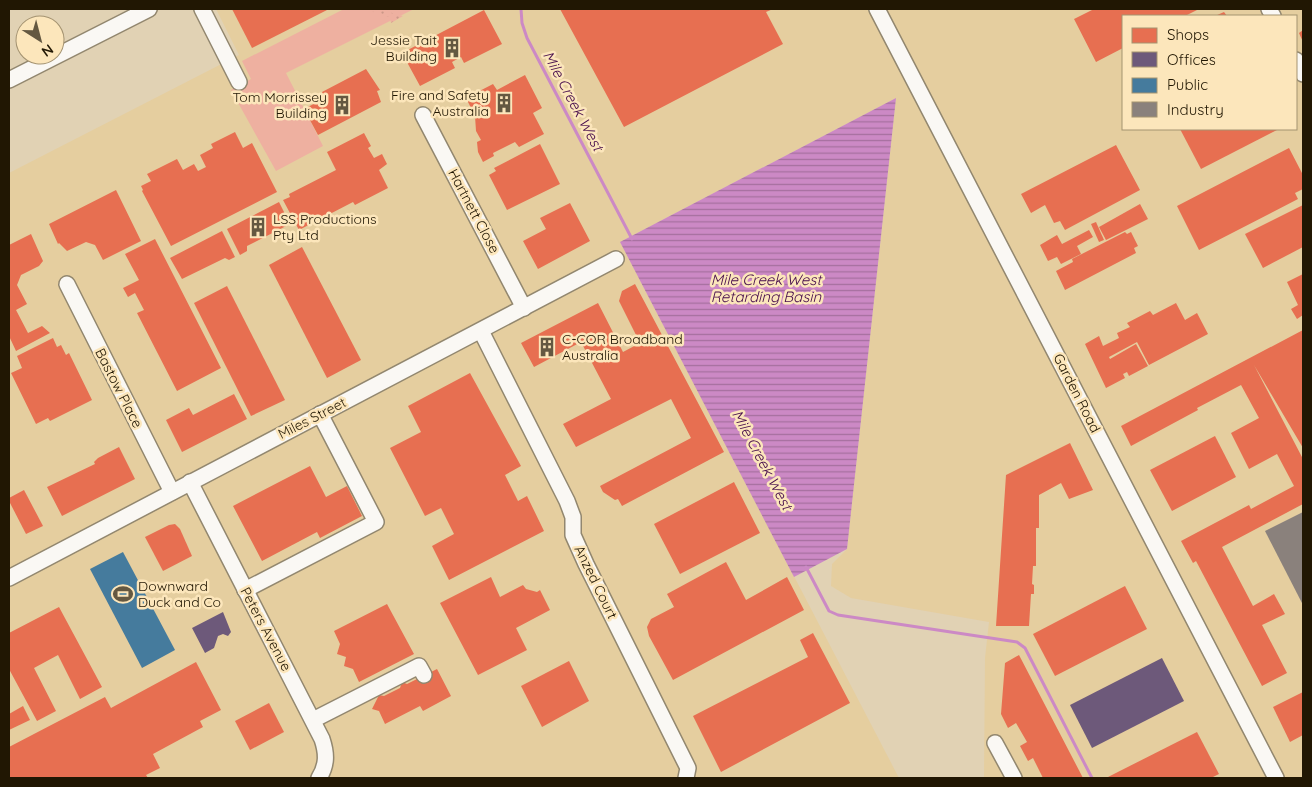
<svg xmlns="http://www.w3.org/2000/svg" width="1312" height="787" font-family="Quicksand,sans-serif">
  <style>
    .built { fill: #e5ce9f; fill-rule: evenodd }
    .grass { fill: #eeb0a0 }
    .park { fill: url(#park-dots) }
    .water { fill: url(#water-rules) }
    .shops { fill: #e76f51 }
    .offices { fill: #6d597a }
    .public { fill: #457b9d }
    .industry { fill: #8a817c }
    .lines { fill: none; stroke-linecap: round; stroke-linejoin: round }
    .stream { stroke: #cc89c5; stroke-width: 3 }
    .minor-casing { stroke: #92876f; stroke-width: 18 }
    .minor { stroke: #faf8f4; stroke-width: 15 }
    .labels { text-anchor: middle; stroke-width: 5; stroke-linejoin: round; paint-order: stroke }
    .poi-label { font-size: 14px; fill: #211703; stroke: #fce6bb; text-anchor: end }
    .street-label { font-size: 14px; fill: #211703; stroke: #fce6bb }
    .water-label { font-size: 15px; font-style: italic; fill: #450b4b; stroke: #fce6bb }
  </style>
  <defs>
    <pattern id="park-dots" width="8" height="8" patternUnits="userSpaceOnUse" patternTransform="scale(1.25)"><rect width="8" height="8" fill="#eeb0a0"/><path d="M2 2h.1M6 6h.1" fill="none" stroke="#cc9788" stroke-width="1.8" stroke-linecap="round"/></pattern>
    <pattern id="water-rules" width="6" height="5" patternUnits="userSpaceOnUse" patternTransform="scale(1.25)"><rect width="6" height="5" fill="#cc89c5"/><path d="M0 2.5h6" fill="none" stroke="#a56f9e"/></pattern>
  </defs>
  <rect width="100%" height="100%" fill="#e1d2b4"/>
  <path class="built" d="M216,9H1303V778H984L985,658L989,622L851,598L831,586L832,564L847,549L896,98L620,242L899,778H9V173L239,55ZM1123,16H1296V129H1123Z"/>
  <path class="grass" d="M344,9H414L286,73L323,146L276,171L231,90L251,79L242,61Z"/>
  <path class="park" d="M370,9H387L393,14L403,16L391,23L390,17L376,14Z"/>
  <path class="water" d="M896,98L847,549L794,577L620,242Z"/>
  <g class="shops">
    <path d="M232,9H329L252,48Z"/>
    <path d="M560,9H773L766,12L783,44L624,127Z"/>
    <path d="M1094,9H1199L1185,16H1123V48L1096,62L1074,19Z"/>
    <path d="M484,10L502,44L464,63L461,57L452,62L455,68L420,86L402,53Z"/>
    <path d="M1224,12L1227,16H1215Z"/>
    <path d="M1303,30V42L1299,33Z"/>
    <path d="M366,69L380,90L377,91L381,102L318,135L304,109L325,98L322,92Z"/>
    <path d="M525,75L542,108L533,113L544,134L519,147L515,142L493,153L494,156L483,162L478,152L477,142L481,140L476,131L475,116L466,98L493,84L497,90Z"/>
    <path d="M1180,129H1279L1201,169Z"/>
    <path d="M235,132L243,148L252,143L277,192L171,246L142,191L143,190L141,186L151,181L147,174L177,159L183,170L194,164L198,171L206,167L200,155L213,148L211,144Z"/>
    <path d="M364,133L371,146L368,148L374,158L382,154L387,164L379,170L388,188L355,205L353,202L299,230L283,200L290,197L289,194L336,170L327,152Z"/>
    <path d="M540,144L560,184L507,210L489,175L496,171L494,168Z"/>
    <path d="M1116,145L1140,190L1065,230L1060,221L1054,223L1045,205L1031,213L1021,194Z"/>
    <path d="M1289,148L1303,175V189L1295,193L1298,199L1199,250L1177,206Z"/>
    <path d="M116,190L141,241L103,260L95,245L86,242L67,251L59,243L58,244L49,224Z"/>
    <path d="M279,202L290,224L247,246V251L240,255L227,229Z"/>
    <path d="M570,203L590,241L538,269L523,241L546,229L540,218Z"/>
    <path d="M1140,204L1148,219L1106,240L1099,227Z"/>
    <path d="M1303,205V247L1263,268L1245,234Z"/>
    <path d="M1096,222L1104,240L1099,242L1091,224Z"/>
    <path d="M1089,230L1093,237L1077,246L1081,254L1061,264L1057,257L1048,261L1040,245L1057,235L1062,244Z"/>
    <path d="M222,231L235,257L229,260L225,258L182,279L170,258Z"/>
    <path d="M1125,232L1127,234L1131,232L1138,246L1134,248L1136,253L1065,290L1056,271L1073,262L1072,259Z"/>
    <path d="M31,234L43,261L39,266L21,275L17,285L27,304L16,310L28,333L42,326L50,333L16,351L9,336V245Z"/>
    <path d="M155,239L221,368L177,391L137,313L144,310L135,293L128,297L123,288L139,280L125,254Z"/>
    <path d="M302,247L361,360L327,378L269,265Z"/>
    <path d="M1303,274V315L1297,319L1291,309L1298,305L1287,282Z"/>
    <path d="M635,284L724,452L622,506L618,499L615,500L603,492L600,486L691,438L671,399L576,447L563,424L611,399L581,342L534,367L521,343L598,303L623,352L640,343L619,301L622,291Z"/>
    <path d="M227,286L285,400L251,416L194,303Z"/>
    <path d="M1176,303L1185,320L1197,313L1208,334L1149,365L1137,342L1109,357L1110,359L1136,344L1148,366L1129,376L1127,372L1123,374L1125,378L1106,388L1085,344L1099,336L1103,346L1119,338L1117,333L1130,327L1127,323L1150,311L1153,315Z"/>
    <path d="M1303,330V448L1254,365L1303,459V504L1222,547L1253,606L1274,594L1285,614L1262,625L1287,673L1262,686L1196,561L1193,563L1181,541L1249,505L1251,509L1294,486L1277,454L1249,469L1231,433L1259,418L1241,385L1197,408L1198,410L1131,446L1121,426Z"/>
    <path d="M53,338L57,347L61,345L66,355L69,353L92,400L50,421L48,418L36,424L11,373L22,368L17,356Z"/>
    <path d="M470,373L521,466L505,475L518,501L527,496L544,531L449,580L432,546L454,534L441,508L425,516L390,448L421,432L408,406Z"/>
    <path d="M234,394L247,419L182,452L166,420L189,408L193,415Z"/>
    <path d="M1215,436L1236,477L1172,511L1150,470Z"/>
    <path d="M1070,443L1093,490L1069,499L1061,483L1039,495V528H1036V566H1033L1032,584L1034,585V594H1031L1029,626H996L1006,475Z"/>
    <path d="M119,447L135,479L62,516L47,487L95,464L94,462L98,458Z"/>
    <path d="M310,466L326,497L347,486L362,516L320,538L317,532L262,561L233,506Z"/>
    <path d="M734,482L760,533L680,574L654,524Z"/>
    <path d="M24,490L43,526L26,534L9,501V498Z"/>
    <path d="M175,524L180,529L192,556L163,571L145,537L169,525Z"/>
    <path d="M726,562L746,600L787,577L804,610L673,680L649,636L647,627L651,619L674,607L667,594Z"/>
    <path d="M491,577L500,597L523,585L526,589L537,592L540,590L550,610L516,628L527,650L478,675L440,603Z"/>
    <path d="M1125,586L1147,629L1055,676L1033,634Z"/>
    <path d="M387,604L414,654L359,682L353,669L344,666L346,657L337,654L340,644L334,631Z"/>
    <path d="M59,607L102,687L80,699L58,655L34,668L56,711L37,721L9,669V633Z"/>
    <path d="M813,633L850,703L721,772L693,716L808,657L800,640Z"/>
    <path d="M1019,655L1083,778H1043L1033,758L1028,761L1020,746L1027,742L1016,723L1008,728L1001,714L1005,663Z"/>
    <path d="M569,661L589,701L542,727L521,686Z"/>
    <path d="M196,662L221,710L200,721L203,727L153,754L160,768L146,775L148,778H9V747L105,697L111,708Z"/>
    <path d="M437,669L451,696L423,711L420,706L385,724L379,711L372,709L379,695L384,696L400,688L402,682L407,684Z"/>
    <path d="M1303,692V735L1290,742L1273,707Z"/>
    <path d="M269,703L284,732L250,750L235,721Z"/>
    <path d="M23,706L30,720L9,730V714Z"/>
    <path d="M1197,732L1219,774L1211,778H1106Z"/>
  </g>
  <g class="offices">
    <path d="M223,612L231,632L228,636L223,634L218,636L214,648L205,653L192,628Z"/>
    <path d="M1162,658L1184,701L1092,748L1070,705Z"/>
  </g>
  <path class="public" d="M123,552L175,650L142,668L90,569Z"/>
  <path class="industry" d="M1303,512V605L1265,531Z"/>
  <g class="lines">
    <g class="stream">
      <path d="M521,9L522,23L527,38L632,239"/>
      <path d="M806,567L829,611L838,615L1017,642L1025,648L1092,778"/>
    </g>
    <defs>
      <g id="minor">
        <path d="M202,9L239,82"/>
        <path d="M877,9L1276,778"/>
        <path d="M1269,9L1273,16"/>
        <path d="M1296,60L1303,74"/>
        <path d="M9,80L149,9"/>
        <path d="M423,115L524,308"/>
        <path d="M67,284L172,492"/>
        <path d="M481,331L567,501L573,517V535L586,564L688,768L686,778"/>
        <path d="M190,482L322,739C327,754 327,765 319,778"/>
        <path d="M9,578L616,259"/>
        <path d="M245,590L376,522L320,414"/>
        <path d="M313,720L419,666L424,675"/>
        <path d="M995,743L1014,778"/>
      </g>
    </defs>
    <use href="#minor" class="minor-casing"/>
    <use href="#minor" class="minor"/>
  </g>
  <defs>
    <symbol id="building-bare" viewBox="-9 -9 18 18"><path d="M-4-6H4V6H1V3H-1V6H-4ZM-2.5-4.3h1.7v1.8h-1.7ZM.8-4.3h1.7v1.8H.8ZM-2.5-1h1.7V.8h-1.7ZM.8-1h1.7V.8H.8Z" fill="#645841" stroke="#fce6bb" stroke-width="2.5" paint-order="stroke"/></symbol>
    <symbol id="stadium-bare" viewBox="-9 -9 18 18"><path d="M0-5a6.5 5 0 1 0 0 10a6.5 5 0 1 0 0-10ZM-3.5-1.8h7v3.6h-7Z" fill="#645841" stroke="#fce6bb" stroke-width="2.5" paint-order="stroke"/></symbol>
  </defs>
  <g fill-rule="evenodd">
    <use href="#building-bare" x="438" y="34" width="28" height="28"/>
    <use href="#building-bare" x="490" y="89" width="28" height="28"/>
    <use href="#building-bare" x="328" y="91" width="28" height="28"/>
    <use href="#building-bare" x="244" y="213" width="28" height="28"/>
    <use href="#building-bare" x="533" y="333" width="28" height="28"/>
    <use href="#stadium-bare" x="109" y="580" width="28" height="28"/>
  </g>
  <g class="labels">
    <g class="poi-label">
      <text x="437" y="45">Jessie Tait<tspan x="437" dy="16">Building</tspan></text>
      <text x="489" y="100">Fire and Safety<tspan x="489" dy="16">Australia</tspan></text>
      <text x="327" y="102">Tom Morrissey<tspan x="327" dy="16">Building</tspan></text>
      <text x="273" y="224" text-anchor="start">LSS Productions<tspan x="273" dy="16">Pty Ltd</tspan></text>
      <text x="562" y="344" text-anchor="start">C-COR Broadband<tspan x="562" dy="16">Australia</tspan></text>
      <text x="138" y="591" text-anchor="start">Downward<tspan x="138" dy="16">Duck and Co</tspan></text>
    </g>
    <g class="street-label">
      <text transform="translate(474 211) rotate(62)" y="5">Hartnett Close</text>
      <text transform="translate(119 388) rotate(63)" y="5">Bastow Place</text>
      <text transform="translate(1077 393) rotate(63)" y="5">Garden Road</text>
      <text transform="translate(312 418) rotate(-27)" y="5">Miles Street</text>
      <text transform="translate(596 582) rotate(64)" y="5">Anzed Court</text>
      <text transform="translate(266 629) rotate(62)" y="5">Peters Avenue</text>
    </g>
    <g class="water-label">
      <text transform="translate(573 101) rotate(62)" y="5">Mile Creek West</text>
      <text x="766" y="285">Mile Creek West<tspan x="766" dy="17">Retarding Basin</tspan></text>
      <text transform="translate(762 460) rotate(62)" y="5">Mile Creek West</text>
    </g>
  </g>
  <rect width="1312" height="787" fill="none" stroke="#211703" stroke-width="20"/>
  <rect x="1122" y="15" width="175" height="115" fill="#fce6bb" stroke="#a49371"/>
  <rect x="1132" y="28" width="25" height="15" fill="#e76f51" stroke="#a49371"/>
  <text x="1167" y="40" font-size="15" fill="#211703">Shops</text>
  <rect x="1132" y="52" width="25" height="15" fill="#6d597a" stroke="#a49371"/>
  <text x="1167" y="65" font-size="15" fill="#211703">Offices</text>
  <rect x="1132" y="78" width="25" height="15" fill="#457b9d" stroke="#a49371"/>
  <text x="1167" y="90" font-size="15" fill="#211703">Public</text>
  <rect x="1132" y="102" width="25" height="15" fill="#8a817c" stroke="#a49371"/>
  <text x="1167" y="115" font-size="15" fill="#211703">Industry</text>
  <g transform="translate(40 40) rotate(144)"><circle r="24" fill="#fce6bb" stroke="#a49371"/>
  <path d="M0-4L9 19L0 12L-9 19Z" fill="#645841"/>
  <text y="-8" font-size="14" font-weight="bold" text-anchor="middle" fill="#211703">N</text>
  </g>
</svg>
